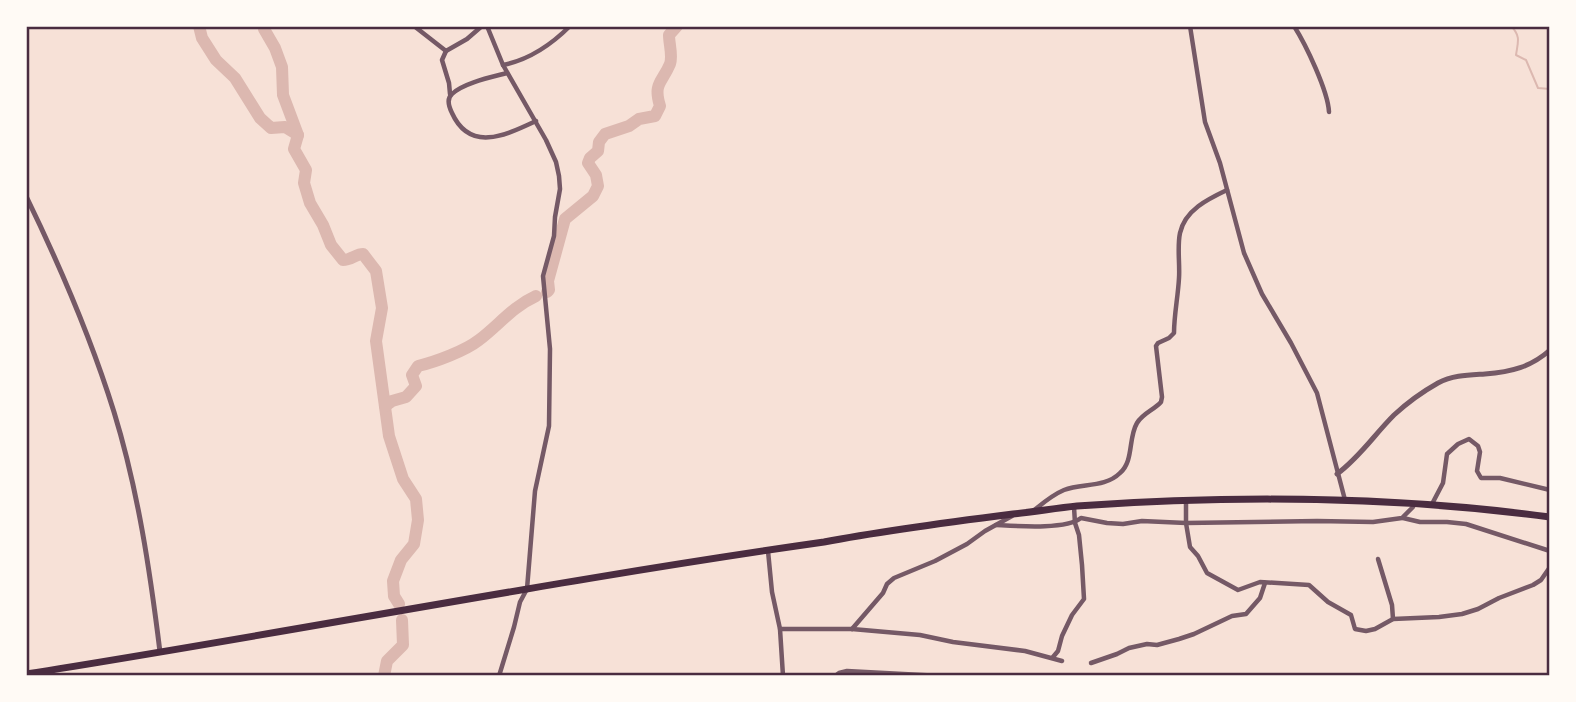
<svg xmlns="http://www.w3.org/2000/svg" width="1576" height="702" font-family="'Archivo Narrow',sans-serif">
  <style>
    .lines { fill: none; stroke-linecap: round; stroke-linejoin: round }
    .stream { stroke: #dcb8b0; stroke-width: 2 }
    .river { stroke: #dcb8b0; stroke-width: 12 }
    .minor { stroke: #755966; stroke-width: 4.5 }
    .tertiary { stroke: #755966; stroke-width: 5 }
    .trunk { stroke: #4a2c40; stroke-width: 7 }
    .neatline { fill: none; stroke: #4a2c40; stroke-width: 2.5 }
  </style>
  <rect width="100%" height="100%" fill="#f7e1d7"/>
  <g class="lines">
    <path class="stream" d="M1511,26C1521,36 1518,42 1516,55L1526,60L1538,88L1550,89"/>
    <g class="river">
      <path d="M199,26L202,38L216,60L235,78L260,118L271,128L285,127L298,135"/>
      <path d="M264,26V29L275,48L282,67L283,95L298,135L294,149L306,170L304,183L310,203L323,225L331,245L343,260C351,260 356,254 363,254L376,271L382,308L376,341L389,436L403,479L416,499L418,520L414,544L401,560L393,581L394,596L399,604"/>
      <path d="M547,292L549,290L548,281L565,219L593,196L598,186L596,175L588,163L590,158L598,151L599,142L605,134L629,126L639,119L655,116L660,106C653,83 662,83 670,64C673,56 669,44 669,35L677,26"/>
      <path d="M385,406L392,401L406,397L416,386L412,375L418,366C435,362 465,351 479,340C499,325 512,307 536,296"/>
      <path d="M384,676L387,661L403,645L402,620"/>
    </g>
    <g class="minor">
      <path d="M414,26L446,51L467,39L482,26"/>
      <path d="M487,26L503,65L546,140L556,162L559,176L560,189L555,217L554,236L543,276L550,349L549,426L535,491L527,589L520,602L514,627L499,676"/>
      <path d="M1190,26L1205,122L1220,163L1244,253L1262,294L1291,343L1317,393L1345,500"/>
      <path d="M1294,26C1306,45 1328,91 1329,112"/>
      <path d="M446,51L442,60L449,83L450,94"/>
      <path d="M503,65C528,60 552,44 570,26"/>
      <path d="M507,73C492,77 463,83 452,94C446,99 449,107 452,113C470,153 506,135 536,121"/>
      <path d="M1186,501V523L1190,547L1198,556L1207,573L1238,590L1260,582L1309,585L1328,602L1351,615L1355,629L1366,631L1375,629L1393,619L1439,617L1462,614L1478,609L1499,598L1533,585L1541,580L1550,567"/>
      <path d="M1432,504L1443,483L1447,454L1458,444L1469,439L1478,446L1480,452L1477,471L1481,478H1500L1550,490"/>
      <path d="M1033,511C1043,503 1052,495 1064,490C1082,483 1105,488 1120,473C1134,461 1128,438 1137,423C1143,413 1154,410 1161,402L1162,397L1156,346L1158,343L1169,338L1174,333C1174,315 1178,297 1179,278C1180,264 1177,247 1180,233C1185,210 1208,199 1227,190"/>
      <path d="M1403,518L1420,522H1447L1466,524L1550,551"/>
      <path d="M996,525C1016,526 1066,530 1081,518L1107,523L1123,524L1142,521L1186,523L1317,521L1373,522L1402,518L1413,507L1412,504"/>
      <path d="M768,551L772,592L780,629L783,676"/>
      <path d="M1378,559L1392,605L1393,619"/>
      <path d="M780,629H852L920,635L953,642L1025,651L1062,661"/>
      <path d="M852,629L883,593L887,584L894,578L935,561L967,544L985,531L1012,516"/>
      <path d="M1053,657L1058,651L1062,636L1072,615L1084,599L1082,565L1079,535L1075,523L1074,507"/>
      <path d="M1091,663L1117,654L1129,648L1147,644L1157,645L1179,639L1194,634L1232,616L1246,614L1260,598L1265,583"/>
      <path d="M835,676L839,673L847,671L941,676"/>
    </g>
    <g class="tertiary">
      <path d="M26,196C60,266 91,338 114,412C138,490 150,571 160,652"/>
      <path d="M1337,474C1360,457 1374,435 1394,415C1407,403 1422,392 1438,383C1453,375 1469,375 1485,374C1511,372 1531,367 1550,350"/>
    </g>
    <path class="trunk" d="M26,674C292,632 557,580 824,542C887,530 950,522 1013,514C1034,512 1056,508 1077,506C1234,495 1393,496 1550,517"/>
  </g>
  <rect width="1576" height="702" fill="none" stroke="#fffaf5" stroke-width="56"/>
  <rect x="28" y="28" width="1520" height="646" class="neatline"/>
</svg>
